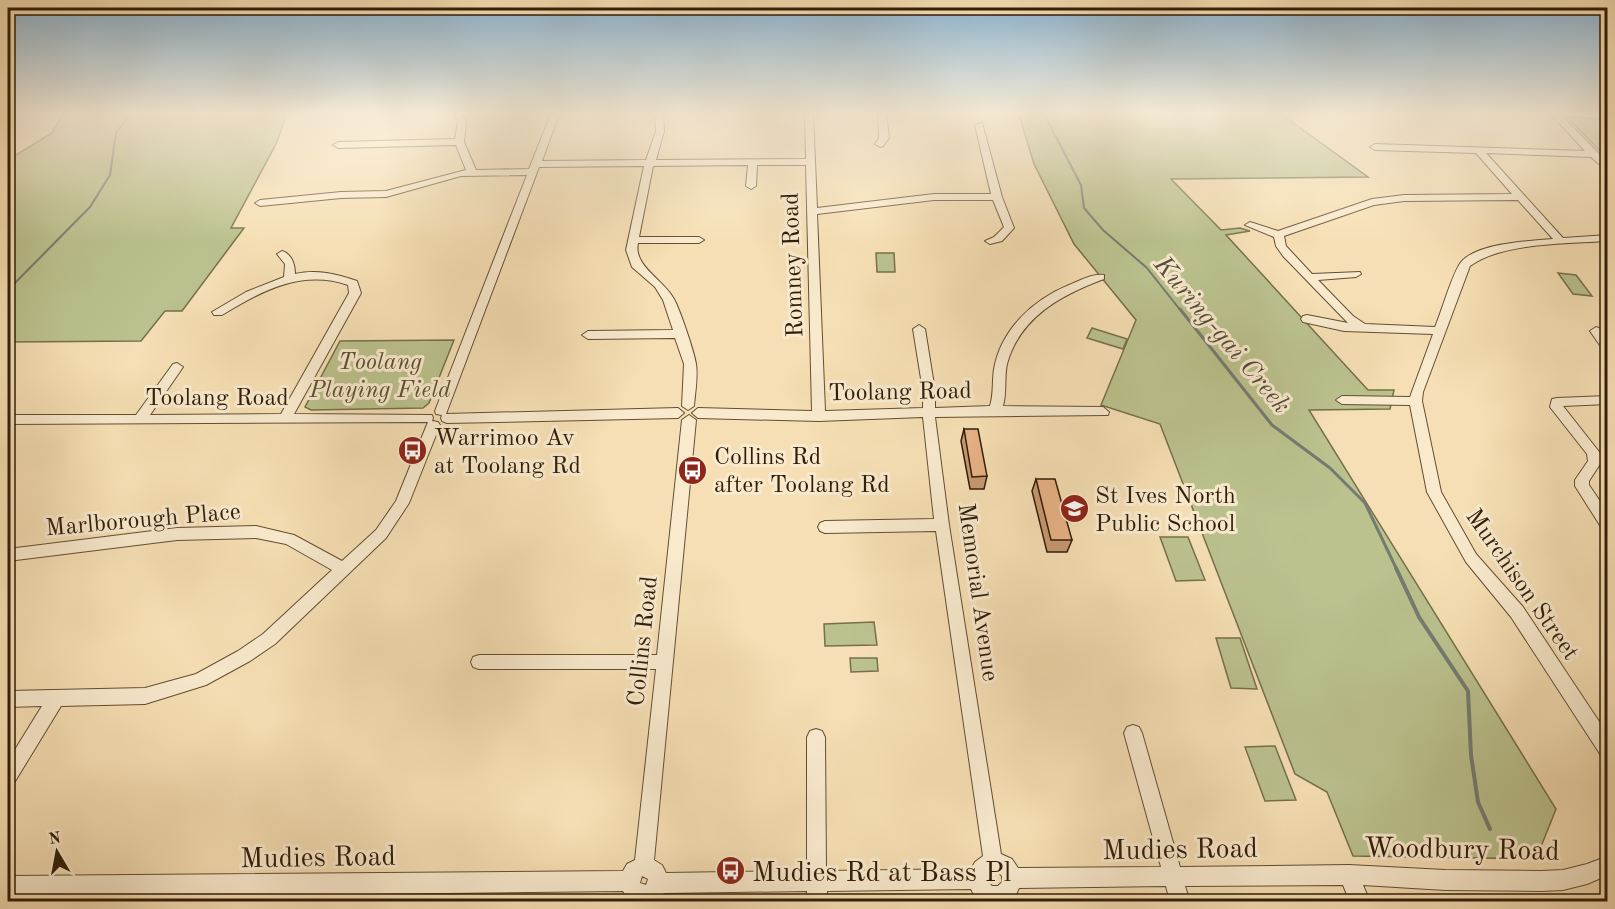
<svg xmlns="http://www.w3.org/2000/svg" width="1615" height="909" font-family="'Old Standard TT',serif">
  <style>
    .green { fill: #bbc28e; stroke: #76704a; stroke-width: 1.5 }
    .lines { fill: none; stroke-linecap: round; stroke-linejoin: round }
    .stream-far2 { stroke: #757b72; stroke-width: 2 }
    .stream-far1 { stroke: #757b72; stroke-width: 3 }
    .stream { stroke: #757b72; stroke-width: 4 }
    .minor-casing { stroke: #624e32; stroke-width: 2 }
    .minor { fill: #f9eace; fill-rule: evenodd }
    .wall { fill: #c79972; stroke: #311d07; stroke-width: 1.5 }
    .building { fill: #e7b285; stroke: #311d07; stroke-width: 1.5 }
    .labels { text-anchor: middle; stroke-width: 6; stroke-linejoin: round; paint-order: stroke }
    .street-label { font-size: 24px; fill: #311d07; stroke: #f9eace }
    .park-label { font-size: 24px; font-style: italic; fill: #5a4f30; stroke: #f9eace }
    .poi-label { font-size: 24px; fill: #311d07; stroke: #f9eace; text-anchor: start }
    .water-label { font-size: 26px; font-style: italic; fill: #534c3c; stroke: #f9eace }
    .near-street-label { font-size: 28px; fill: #311d07; stroke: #f9eace }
    .near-poi-label { font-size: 28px; fill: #311d07; stroke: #f9eace; text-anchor: start }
  </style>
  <rect width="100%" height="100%" fill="#f6dfb4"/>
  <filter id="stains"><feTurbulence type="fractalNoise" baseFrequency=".00333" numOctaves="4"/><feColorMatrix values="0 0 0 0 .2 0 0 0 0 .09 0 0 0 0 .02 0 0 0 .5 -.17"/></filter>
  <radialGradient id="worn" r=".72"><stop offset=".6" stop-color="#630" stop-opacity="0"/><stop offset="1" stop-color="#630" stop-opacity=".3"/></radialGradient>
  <g class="green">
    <path d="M63,114H287L276,144L231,228H244L182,311H165L141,341L8,342V160L52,133Z"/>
    <path d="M1011,114H1281L1368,177L1171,179L1221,230L1240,228L1250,231L1226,235L1368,390H1394L1390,409L1309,410L1556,809L1536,859L1353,856L1327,792L1295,774L1160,424L1101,405L1136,320L1074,244L1034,164L1020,118Z"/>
    <path d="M1567,117L1607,118V158Z"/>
    <path d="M876,253H894L895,272H877Z"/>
    <path d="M1558,273L1576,275L1592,296L1573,294Z"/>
    <path d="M1092,328L1127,339L1123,349L1087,338Z"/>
    <path d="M454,340L429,403L423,408L311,410L305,407L340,341Z"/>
    <path d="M1160,537H1188L1205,580L1176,581Z"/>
    <path d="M874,622L877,645L825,646L824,624Z"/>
    <path d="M1216,638H1240L1257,689L1231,688Z"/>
    <path d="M850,658H877L878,671L851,672Z"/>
    <path d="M1275,746L1296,800L1265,801L1245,747Z"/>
  </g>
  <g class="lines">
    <g class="stream-far2">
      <path d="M1044,114L1081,185L1084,208L1103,230L1147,268L1181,311"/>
      <path d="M8,290L90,207L110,175L116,133L130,114"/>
    </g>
    <path class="stream-far1" d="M1180,309L1272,425L1330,468L1365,503L1397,570"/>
    <path class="stream" d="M1396,568L1419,617L1468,691L1471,755L1478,802L1490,829"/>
    <defs>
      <g id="minor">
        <path d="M12,114H21L8,123V116Z"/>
        <path d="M455,114H463L466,122L464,142L476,170L529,169L551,114H559L542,161L646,160L656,131L655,114H663L664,131L656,160L806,159L805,114H813L817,208L934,194H991L975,125L982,123L1002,197L1014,228L1002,241L990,244L985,241L994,237L1004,227L993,200H934L817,214L825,411L923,408V391L913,329L919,325L925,329L935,391V408L990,406C994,393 992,381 994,369C1001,329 1033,300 1069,285C1079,281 1093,273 1104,275V279C1061,295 1020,317 1007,364C1004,378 1007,392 1003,406L1103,407L1109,412L1108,415L935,417L949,525L1001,854L1012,859L1018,868L1161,867L1124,733L1127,727L1133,725L1139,727L1142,733L1180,867L1349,865L1445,870L1541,871L1563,870L1587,864L1608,856V875L1587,884L1563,890L1541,891L1445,890L1363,885L1370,902H1350L1343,885L1185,886L1190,902H1170L1166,886L1019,888L1015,897L1008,902H982L975,897L971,889L827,891V902H807V891L664,893L656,902C642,902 629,905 623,891L184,896L181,902H161L164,896H8V876L623,871L627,864L635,860L656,669H479L473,667L471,662L473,657L479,655H657L682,420L689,415L696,420L654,860L662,865L666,873L807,871V737L810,731L816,729L822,731L825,737L826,871L971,869L975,862L983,856L936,531L825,533L820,531L818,527L820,523L825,521L934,519L923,417L819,421L698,418L692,413L698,408L812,411L806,165H757L756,186L751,189L746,186L748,165L653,166L639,237H699L704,240L699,243H638C633,266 663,279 674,299C680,310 694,351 696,364C698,377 695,393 694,406L688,410L682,406L684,364L675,338L588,339L582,335L588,331L673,330L663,300L655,287L632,267L626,250L644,166L539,167L446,414L678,408L684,413L678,418L447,423L442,421L441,418L442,415L436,414L435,411L527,175L461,176L386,197L341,198L260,206L255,203L260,200L341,192L386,191L466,170L456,145L338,148L333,145L338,142L455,139L458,122ZM992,872H998L1002,876V882L998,886H992L988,882V876ZM642,876L648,879L646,885L640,883Z"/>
        <path d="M878,114H886L889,138L883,146L880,147L875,144L879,138Z"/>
        <path d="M1551,114H1560L1608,163V172L1591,157L1486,153L1563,238L1608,235V241C1567,244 1503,242 1470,266L1423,392L1422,401L1441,492L1476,554L1523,607L1608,735V759L1602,757L1511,617L1466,562L1427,492L1410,405L1342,404L1336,400L1342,396L1410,397L1433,334L1344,331L1303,322L1301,319L1303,316L1307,315L1348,323L1283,256L1276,246L1274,237L1245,225L1250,222L1278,231L1372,199L1404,195L1512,194L1476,153L1375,150L1370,147L1375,144L1585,151ZM1518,200L1553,239C1528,241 1479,243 1462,261C1453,270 1441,314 1435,327L1365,324L1353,316L1318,280L1356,277L1361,274L1360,272L1312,274L1286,246L1284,236L1374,205L1404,201Z"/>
        <path d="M1570,114H1608V118L1574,117Z"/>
        <path d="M282,251C292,254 295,265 295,274C317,269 337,274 357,281L361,293L294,414L432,415L433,418L432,421L438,422L440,425L409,503L386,538L275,644L250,661L206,685L145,704L61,706L14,783L8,786V761L42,706L8,707V691L145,688L196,674L238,651L263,634L332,570L286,544L256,538L177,540L8,561V549L177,528L256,526L294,535L342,561L376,530L396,501L428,422L8,424V415H136L173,364L177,363L183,367L150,415L281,414L349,293L348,285C302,269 261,291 222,315H214L212,312L246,292L284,277L285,264L277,254Z"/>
        <path d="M1596,327C1607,330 1608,342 1608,352L1604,351L1590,331Z"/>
        <path d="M1608,396V404L1563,406L1600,453L1602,461L1589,481V485L1608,513V532L1603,530L1575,486V480L1588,461L1587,454L1550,407L1552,399L1557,398Z"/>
      </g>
    </defs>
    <use href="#minor" class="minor-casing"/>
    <use href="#minor" class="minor"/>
  </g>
  <g class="wall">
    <path d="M964,429L987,476L984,489H970L961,441Z"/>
    <path d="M1036,479L1072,540L1067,552H1047L1032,491Z"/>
  </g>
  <g class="building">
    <path d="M964,429H978L987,476L972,477Z"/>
    <path d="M1036,479H1055L1072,540H1051Z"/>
  </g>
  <linearGradient id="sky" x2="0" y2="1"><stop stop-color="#8cb6d5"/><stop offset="0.47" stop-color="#fbf1dd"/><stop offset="1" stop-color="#fbf1dd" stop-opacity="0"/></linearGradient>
  <rect width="1615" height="241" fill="url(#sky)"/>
  <defs>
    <symbol id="bus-disc" viewBox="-11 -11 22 22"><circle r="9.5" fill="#8f2418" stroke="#f9eace"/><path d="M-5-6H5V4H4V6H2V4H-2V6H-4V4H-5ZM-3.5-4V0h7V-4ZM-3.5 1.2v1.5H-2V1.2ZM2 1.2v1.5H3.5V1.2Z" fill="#fff"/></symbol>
    <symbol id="school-disc" viewBox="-11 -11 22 22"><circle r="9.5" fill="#8f2418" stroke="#f9eace"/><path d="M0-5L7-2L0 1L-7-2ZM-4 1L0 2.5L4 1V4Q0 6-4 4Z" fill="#fff"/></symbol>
  </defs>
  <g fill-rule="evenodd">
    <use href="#bus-disc" x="396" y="434" width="33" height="33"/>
    <use href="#bus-disc" x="676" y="454" width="33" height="33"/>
    <use href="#school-disc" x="1058" y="492" width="33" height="33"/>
    <use href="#bus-disc" x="714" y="854" width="33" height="33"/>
  </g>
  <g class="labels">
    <g class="street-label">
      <text transform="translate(792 265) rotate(-92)" y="8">Romney Road</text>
      <text transform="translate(900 391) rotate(-1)" y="8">Toolang Road</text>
      <text x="217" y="405">Toolang Road</text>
      <text transform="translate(143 519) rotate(-5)" y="8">Marlborough Place</text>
      <text transform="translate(1523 584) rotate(55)" y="8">Murchison Street</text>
      <text transform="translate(979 592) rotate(82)" y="8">Memorial Avenue</text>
      <text transform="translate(642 641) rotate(-84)" y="8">Collins Road</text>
    </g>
    <g class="park-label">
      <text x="380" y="369">Toolang<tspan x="380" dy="28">Playing Field</tspan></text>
    </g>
    <g class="poi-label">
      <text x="434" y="445">Warrimoo Av<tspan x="434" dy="28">at Toolang Rd</tspan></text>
      <text x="714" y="464">Collins Rd<tspan x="714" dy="28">after Toolang Rd</tspan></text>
      <text x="1095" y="503">St Ives North<tspan x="1095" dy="28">Public School</tspan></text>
    </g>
    <g class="water-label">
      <text transform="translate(1223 334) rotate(50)" y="9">Kuring-gai Creek</text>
    </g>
    <g class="near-street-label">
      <text transform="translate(1180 848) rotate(-1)" y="10">Mudies Road</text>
      <text transform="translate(1462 848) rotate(1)" y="10">Woodbury Road</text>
      <text transform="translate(318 856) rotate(-1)" y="10">Mudies Road</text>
    </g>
    <g class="near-poi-label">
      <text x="752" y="881">Mudies Rd at Bass Pl</text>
    </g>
  </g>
  <rect width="1615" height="909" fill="none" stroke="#f6dfb4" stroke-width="30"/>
  <rect x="9" y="9" width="1597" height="891" fill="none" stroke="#311d07" stroke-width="3"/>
  <rect x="15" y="15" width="1585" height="879" fill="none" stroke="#311d07" stroke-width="1.5"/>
  <g transform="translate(57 852) rotate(350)" stroke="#f9eace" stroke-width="4.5" paint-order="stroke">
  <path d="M0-4.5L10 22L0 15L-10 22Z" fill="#311d07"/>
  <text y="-9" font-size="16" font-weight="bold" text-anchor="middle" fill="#311d07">N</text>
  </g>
  <rect width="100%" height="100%" filter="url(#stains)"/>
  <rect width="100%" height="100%" fill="url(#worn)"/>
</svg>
